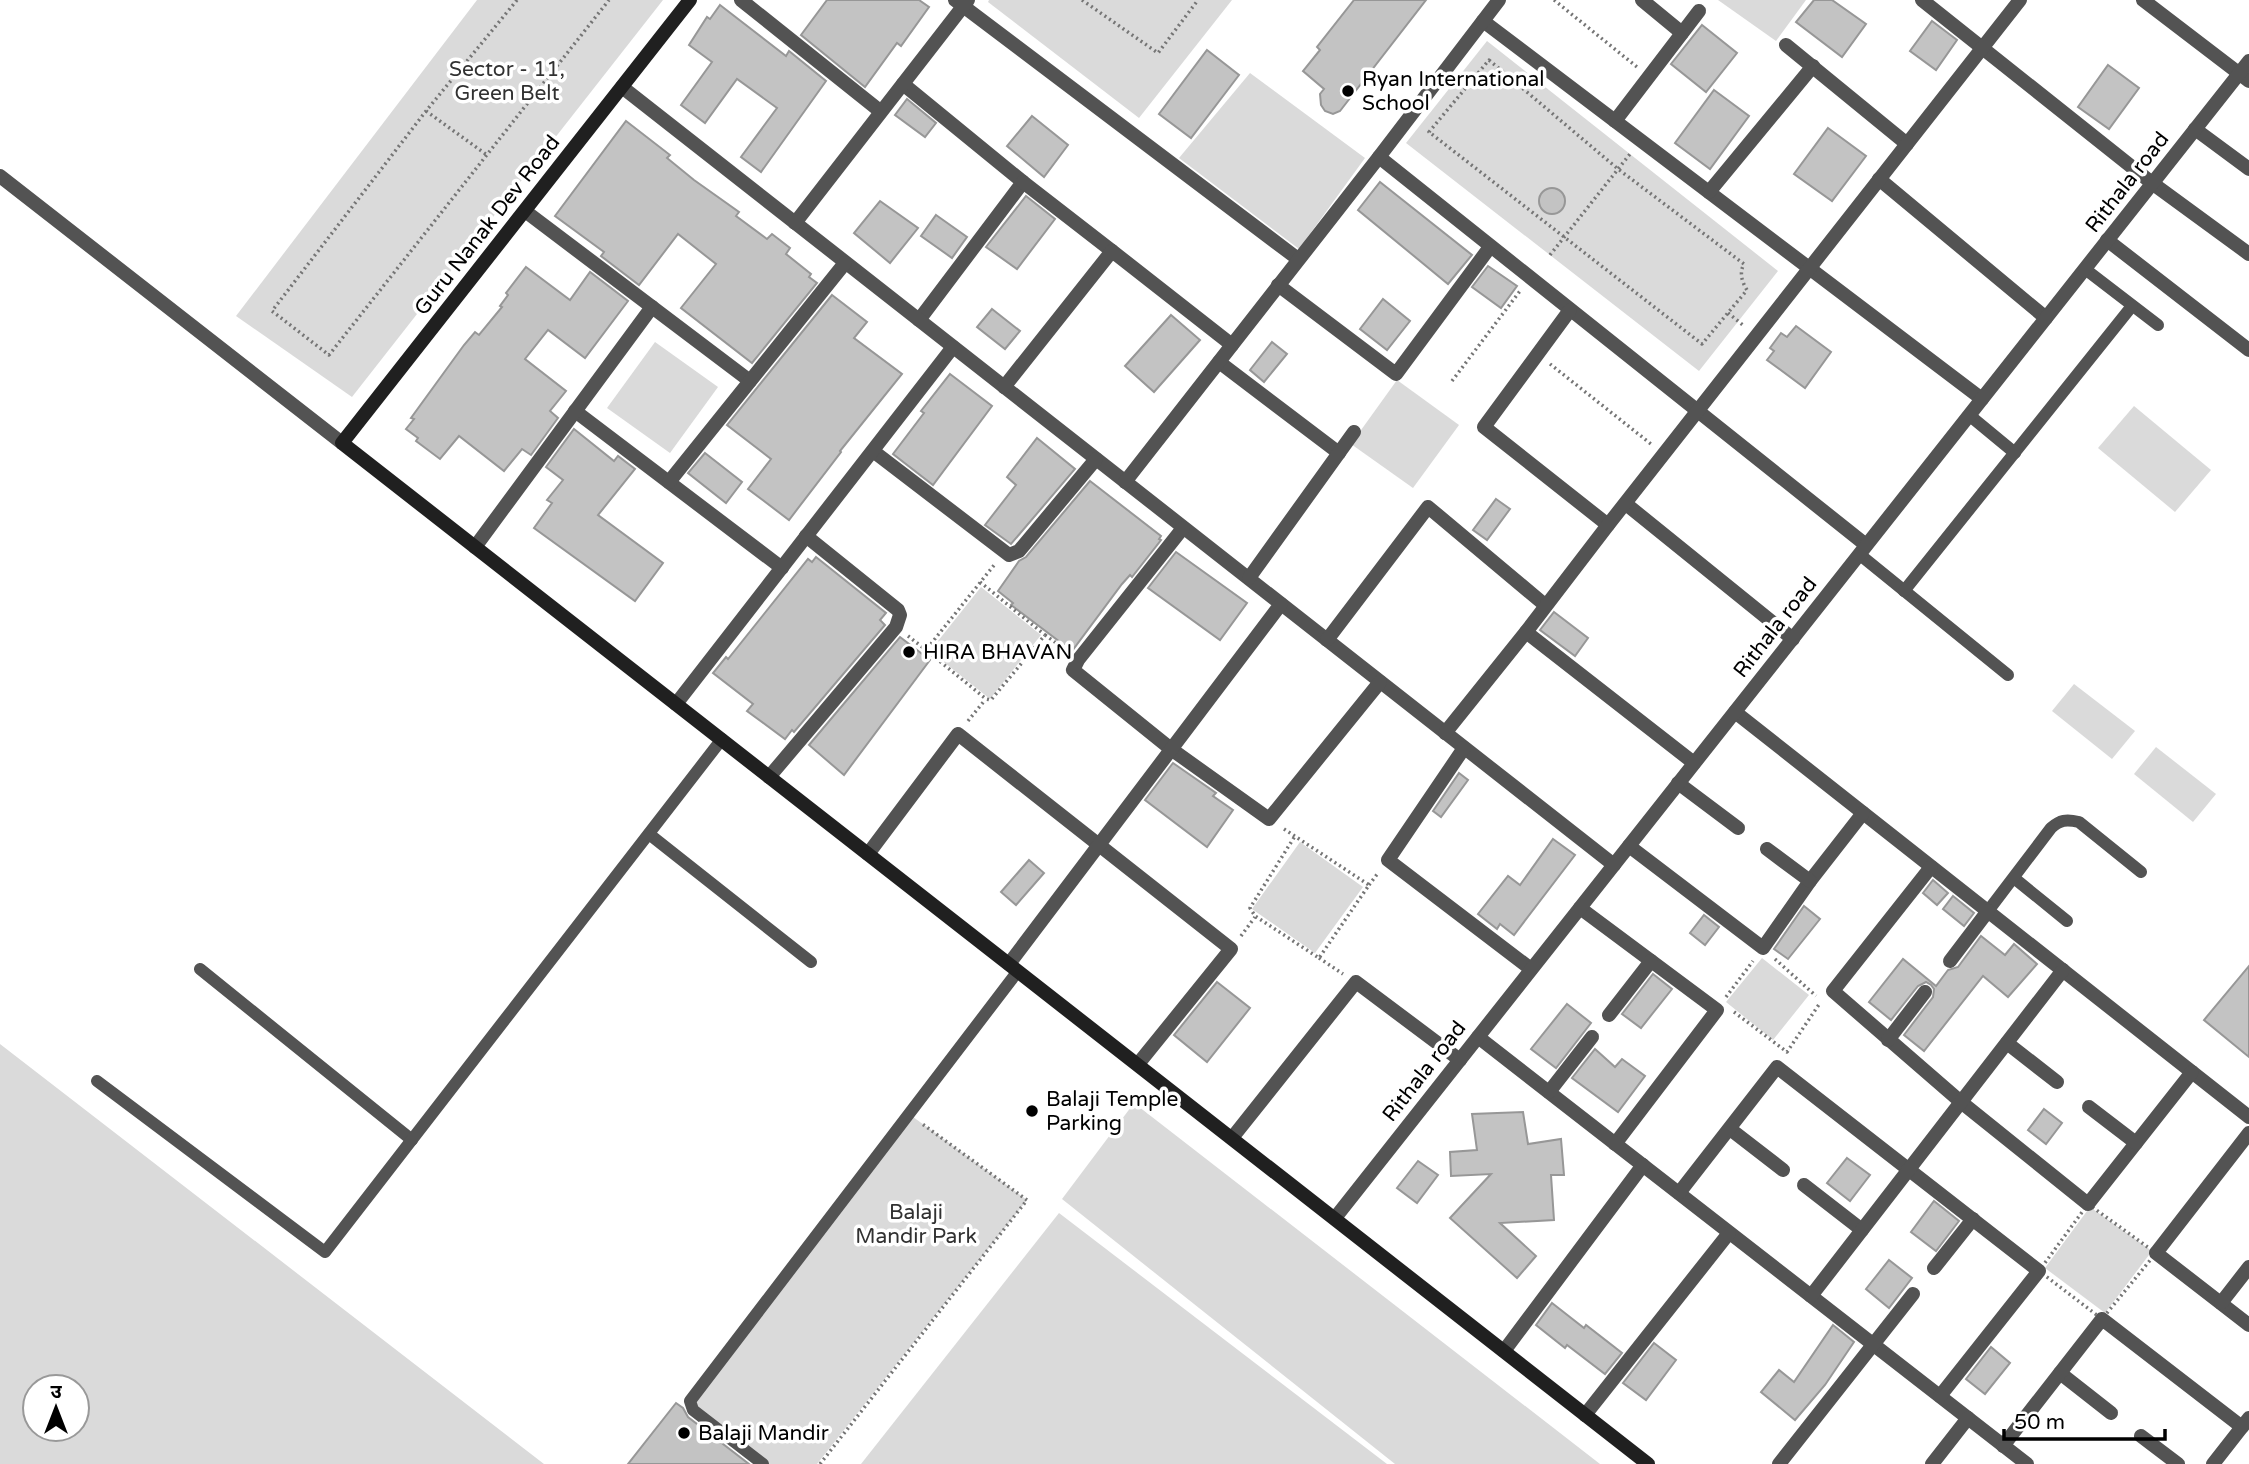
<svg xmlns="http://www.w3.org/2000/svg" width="2249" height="1464" font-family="'Varela Round','Noto Sans Devanagari',sans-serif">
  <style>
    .green { fill: #dadada; fill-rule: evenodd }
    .building { fill: #c3c3c3; stroke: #979797; stroke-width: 2 }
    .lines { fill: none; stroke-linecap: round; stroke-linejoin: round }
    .path { stroke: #757575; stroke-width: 3.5; stroke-dasharray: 2 3.5; stroke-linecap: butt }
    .lane { stroke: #535353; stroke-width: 12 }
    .street { stroke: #535353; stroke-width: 14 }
    .secondary { stroke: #202020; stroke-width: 14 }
    .poi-dot { fill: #000; stroke: #fff; stroke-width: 2.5 }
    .labels { text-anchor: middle; stroke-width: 7; stroke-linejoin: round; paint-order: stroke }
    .park-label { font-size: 21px; fill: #313131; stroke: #fff }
    .poi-label { font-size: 21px; fill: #000; stroke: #fff; text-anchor: start }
    .street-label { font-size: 21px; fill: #000; stroke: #fff }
  </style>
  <rect width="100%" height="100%" fill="#fff"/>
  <g class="green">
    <path d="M477,0H663L352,397L236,316Z"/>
    <path d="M989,0H1232L1139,118L988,2Z"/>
    <path d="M1718,0H1806L1776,41Z"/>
    <path d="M1487,41L1778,271L1699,371L1406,143Z"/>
    <path d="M1250,73L1365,158L1299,249L1179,158Z"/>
    <path d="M655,342L718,387L670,453L607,408Z"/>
    <path d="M1397,380L1459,425L1413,488L1351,444Z"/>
    <path d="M2134,406L2211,470L2175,512L2098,448Z"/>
    <path d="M981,587L1041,635L990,699L930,651Z"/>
    <path d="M2074,684L2135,731L2112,759L2052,711Z"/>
    <path d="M2156,747L2216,794L2193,822L2134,774Z"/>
    <path d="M1300,842L1363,887L1315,953L1252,909Z"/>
    <path d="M1762,958L1809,995L1773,1040L1726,1002Z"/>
    <path d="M0,1044L544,1464H0ZM35,1387H77V1429H35Z"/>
    <path d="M1134,1103L1600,1464H1395L1062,1199Z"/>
    <path d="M909,1114L1027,1200L817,1464H768L691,1402Z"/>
    <path d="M2090,1207L2152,1251L2105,1313L2045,1268Z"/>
    <path d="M1059,1213L1387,1464H861Z"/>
  </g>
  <g class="building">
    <path d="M827,0H919L929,7L901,46L897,43L865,87L801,35Z"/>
    <path d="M1354,0H1426L1340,111L1333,114L1325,111L1321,105L1320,94L1324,89L1303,71L1320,50L1317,47Z"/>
    <path d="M1814,0H1832L1866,24L1842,57L1796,22Z"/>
    <path d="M720,5L786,56L789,51L826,81L761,172L741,157L777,108L737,79L705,123L681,105L712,62L689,45L707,17L710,19Z"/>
    <path d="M1932,21L1957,40L1936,70L1910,51Z"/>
    <path d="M1702,25L1737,53L1706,92L1671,64Z"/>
    <path d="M1207,50L1239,75L1191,138L1159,114Z"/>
    <path d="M2108,65L2139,88L2109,129L2078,107Z"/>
    <path d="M1714,90L1749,116L1710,169L1675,143Z"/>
    <path d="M907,99L936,123L925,137L895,115Z"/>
    <path d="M1032,116L1068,145L1044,177L1007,146Z"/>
    <path d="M626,121L670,155L667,158L694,180L739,212L736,216L767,239L772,234L790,248L786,254L811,274L809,277L817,283L752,363L681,308L716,264L678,234L639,285L601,256L604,252L555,216Z"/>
    <path d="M1828,128L1866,156L1832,201L1794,174Z"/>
    <path d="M1380,182L1472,255L1448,284L1358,210Z"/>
    <circle cx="1552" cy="201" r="13"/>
    <path d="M1026,196L1055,219L1017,269L986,247Z"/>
    <path d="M880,201L918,228L890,263L854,233Z"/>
    <path d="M936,215L967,237L952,258L921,236Z"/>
    <path d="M1488,266L1517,286L1501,308L1472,287Z"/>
    <path d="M526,267L570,300L590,272L628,301L585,358L548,330L525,359L566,391L550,411L558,418L531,455L522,449L504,471L459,436L440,459L416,441L418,438L406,429L414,419L411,418L464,345L475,332L479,335L502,307L500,306L508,295L506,293Z"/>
    <path d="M832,295L867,322L854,338L902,374L840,451L841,452L789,520L748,489L771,459L727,425Z"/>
    <path d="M1383,299L1410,321L1387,350L1360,329Z"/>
    <path d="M992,309L1020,331L1005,349L977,327Z"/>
    <path d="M1171,315L1200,340L1154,392L1125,366Z"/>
    <path d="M1796,326L1831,352L1805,388L1767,360L1774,351L1770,348L1781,333L1787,337Z"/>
    <path d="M1272,342L1287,354L1264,382L1250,370Z"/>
    <path d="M950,374L992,406L933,485L893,454L924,413L921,411Z"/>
    <path d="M574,429L614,461L618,456L635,469L598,515L663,563L635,601L534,528L552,503L547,500L563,480L546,467Z"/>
    <path d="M1037,438L1075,469L1011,544L985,525L1016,485L1007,477Z"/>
    <path d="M705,453L742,482L726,503L688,473Z"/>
    <path d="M1090,481L1161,536L1159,539L1161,540L1132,577L1130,575L1122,584L1072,651L1011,605L1013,603L998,591L1019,561L1026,557Z"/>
    <path d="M1496,499L1510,509L1487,540L1473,530Z"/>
    <path d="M1176,552L1247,603L1220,640L1148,588Z"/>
    <path d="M816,557L886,613L880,620L885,625L794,732L792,730L785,739L747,711L753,704L713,673L726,657L728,659L808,559L812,562Z"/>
    <path d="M1554,612L1588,638L1575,656L1540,630Z"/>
    <path d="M900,637L930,660L844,775L809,745Z"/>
    <path d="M1173,763L1216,793L1213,796L1233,810L1207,847L1145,800Z"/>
    <path d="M1459,773L1468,780L1441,817L1433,811Z"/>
    <path d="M1553,839L1575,855L1514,935L1500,924L1497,929L1478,914L1508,876L1520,885Z"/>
    <path d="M1029,860L1044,873L1016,905L1001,892Z"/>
    <path d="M1933,880L1948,893L1937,905L1923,893Z"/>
    <path d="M1953,896L1974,913L1964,926L1943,909Z"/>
    <path d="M1804,906L1820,919L1788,959L1774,949Z"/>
    <path d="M1704,915L1719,927L1705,945L1690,933Z"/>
    <path d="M1981,936L2005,955L2014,944L2037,964L2008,997L1983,976L1924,1051L1904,1035L1933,997L1934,989L1931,985L1926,982L1918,986L1891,1020L1869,1002L1903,959L1936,986L1948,970L1958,967Z"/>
    <path d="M2249,966V1057L2204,1020Z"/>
    <path d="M1653,974L1672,989L1641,1028L1622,1014Z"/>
    <path d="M1217,982L1250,1008L1207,1062L1174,1035Z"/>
    <path d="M1567,1004L1591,1023L1556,1068L1531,1049Z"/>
    <path d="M1595,1049L1615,1067L1622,1059L1645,1076L1618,1112L1572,1078Z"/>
    <path d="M2044,1109L2062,1123L2046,1144L2028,1130Z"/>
    <path d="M1523,1112L1528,1144L1561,1139L1564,1175H1551L1554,1220L1500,1223L1536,1256L1517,1278L1450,1218L1491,1174L1451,1176L1450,1152L1477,1150L1472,1114Z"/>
    <path d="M1847,1158L1870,1175L1850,1201L1827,1183Z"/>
    <path d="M1418,1161L1438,1175L1417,1203L1397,1188Z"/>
    <path d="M1934,1201L1959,1221L1936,1251L1911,1232Z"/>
    <path d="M1889,1260L1912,1278L1889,1308L1866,1289Z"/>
    <path d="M1552,1303L1584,1328L1586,1325L1622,1353L1605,1374L1567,1345L1565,1348L1536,1325Z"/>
    <path d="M1833,1325L1854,1342L1825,1385L1795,1420L1761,1392L1779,1370L1794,1382Z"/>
    <path d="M1654,1343L1676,1360L1646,1400L1623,1383Z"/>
    <path d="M1991,1347L2010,1363L1985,1394L1966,1379Z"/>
    <path d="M676,1403L683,1408L688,1417L749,1464H628Z"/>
  </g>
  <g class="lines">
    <g class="path">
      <path d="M517,0L426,111L272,311L329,355L609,0"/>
      <path d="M1082,0L1158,53L1198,0"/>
      <path d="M1554,0L1637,67"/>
      <path d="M1489,60L1618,169L1744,264C1739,273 1742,282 1747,290L1702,344L1429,132Z"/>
      <path d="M426,111L487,155"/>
      <path d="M1550,255L1630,154"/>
      <path d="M1728,313L1744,326"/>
      <path d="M1550,364L1651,444"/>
      <path d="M1452,381L1520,291"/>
      <path d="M980,582L1045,635L991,700L986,699L926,650L995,564"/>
      <path d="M1045,635L1066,650"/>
      <path d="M908,636L926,650"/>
      <path d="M968,721L985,700"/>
      <path d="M1284,829L1369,885L1319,958L1255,916L1250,908L1295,836"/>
      <path d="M1369,885L1378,873"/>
      <path d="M1241,936L1255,917"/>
      <path d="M1319,958L1343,974"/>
      <path d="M1775,959L1816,996"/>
      <path d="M1726,997L1753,961"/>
      <path d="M1734,1012L1787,1052L1820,1003"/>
      <path d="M2088,1204L2156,1253L2102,1319L2039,1271Z"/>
      <path d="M820,1464L1027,1200L921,1123"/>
    </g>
    <g class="lane">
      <path d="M2085,269L2158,325"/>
      <path d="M1969,415L2015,453"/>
      <path d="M1859,554L2008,675"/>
      <path d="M1904,591L2132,306"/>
      <path d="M649,834L811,962"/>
      <path d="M2014,878L2067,921"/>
      <path d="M1988,911L2051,828C2060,820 2066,819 2079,822L2141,872"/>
      <path d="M200,969L412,1140"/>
      <path d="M97,1081L325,1252L722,739"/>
      <path d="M763,1464L693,1410L690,1401L1018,971"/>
    </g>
    <g class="street">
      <path d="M741,0L880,111"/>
      <path d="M955,0L1298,259"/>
      <path d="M1642,0L1682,33"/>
      <path d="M1922,0L2152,183L2249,254"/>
      <path d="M2143,0L2249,81"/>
      <path d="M1483,21L1982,399"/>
      <path d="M1786,45L1907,144"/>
      <path d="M903,84L1023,182L919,320"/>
      <path d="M622,87L1614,865"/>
      <path d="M1615,121L1699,11"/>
      <path d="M2195,129L2249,169"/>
      <path d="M1379,157L1866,545"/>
      <path d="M0,176L342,443"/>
      <path d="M1879,179L2046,318"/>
      <path d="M1023,182L1112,251"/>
      <path d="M1709,192L1813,66"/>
      <path d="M525,211L750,381"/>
      <path d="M795,223L968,0"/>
      <path d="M2107,240L2249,350"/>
      <path d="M1278,285L1396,374L1490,247"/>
      <path d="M1570,310L1484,427L1608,525"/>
      <path d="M1219,362L1339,453"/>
      <path d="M1004,387L1112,251L1232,345"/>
      <path d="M575,411L782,568"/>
      <path d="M873,451L1009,555L1019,551L1096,459"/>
      <path d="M669,482L845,263"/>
      <path d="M1125,482L1379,157L1499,0"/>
      <path d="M1626,504L1793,639"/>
      <path d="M1183,528L1078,660L1073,670L1171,749L1269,819L1380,682"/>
      <path d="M475,547L652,307"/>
      <path d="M1249,578L1354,432"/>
      <path d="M1526,632L1694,763"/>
      <path d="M1327,640L1428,507L1545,605"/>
      <path d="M676,704L953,347"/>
      <path d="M1735,712L2249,1117"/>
      <path d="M1445,733L1526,632L1608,525L2020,0"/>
      <path d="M1464,748L1388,860L1531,969"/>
      <path d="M769,777L896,627L900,615L898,610L806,536"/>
      <path d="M1678,783L1738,828"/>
      <path d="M1629,846L1763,948L1810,881L1863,813"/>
      <path d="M1767,849L1810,881"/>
      <path d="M868,854L958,734L1231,949L1138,1064"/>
      <path d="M1931,867L1833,991L1961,1102L2088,1204L2192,1072"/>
      <path d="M1580,908L1717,1010L1615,1144"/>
      <path d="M1950,961L1988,911"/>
      <path d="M1009,964L1281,604"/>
      <path d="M1609,1015L1651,961"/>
      <path d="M1478,1037L2027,1464"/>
      <path d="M1888,1040L1925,992"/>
      <path d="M2007,1043L2057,1082"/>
      <path d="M1549,1092L1592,1037"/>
      <path d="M2089,1107L2136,1143"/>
      <path d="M1730,1129L1783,1170"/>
      <path d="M2249,1133L2156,1253L2249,1325"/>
      <path d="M1232,1138L1356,982L1460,1060"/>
      <path d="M1804,1185L1862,1230"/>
      <path d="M1679,1193L1777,1067L2039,1271L1940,1396"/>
      <path d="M1335,1218L2249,61"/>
      <path d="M1934,1268L1973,1219"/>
      <path d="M1811,1296L2063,970"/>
      <path d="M2221,1303L2249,1267"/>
      <path d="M1504,1351L1643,1165"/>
      <path d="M2060,1373L2111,1413"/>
      <path d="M1585,1415L1729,1233"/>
      <path d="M2141,1436L2178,1464"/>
      <path d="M2003,1446L2102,1319L2242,1427"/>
      <path d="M1779,1464L1913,1294"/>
      <path d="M1932,1464L1968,1418"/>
      <path d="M2213,1464L2249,1418"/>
    </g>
    <path class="secondary" d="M690,0L342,443L1648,1464"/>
  </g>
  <g class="poi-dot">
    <circle cx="1348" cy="91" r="7"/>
    <circle cx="909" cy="652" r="7"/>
    <circle cx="1032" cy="1111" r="7"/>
    <circle cx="684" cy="1433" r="7"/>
  </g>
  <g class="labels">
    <g class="park-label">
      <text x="507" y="76">Sector - 11,<tspan x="507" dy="24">Green Belt</tspan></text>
      <text x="916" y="1219">Balaji<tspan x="916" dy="24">Mandir Park</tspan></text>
    </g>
    <g class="poi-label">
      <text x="1362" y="86">Ryan International<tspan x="1362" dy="24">School</tspan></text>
      <text x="923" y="659">HIRA BHAVAN</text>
      <text x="1046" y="1106">Balaji Temple<tspan x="1046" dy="24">Parking</tspan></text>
      <text x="698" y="1440">Balaji Mandir</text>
    </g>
    <g class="street-label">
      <text transform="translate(2127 182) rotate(-52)" y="7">Rithala road</text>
      <text transform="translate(487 225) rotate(-52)" y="7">Guru Nanak Dev Road</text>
      <text transform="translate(1775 627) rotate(-52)" y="7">Rithala road</text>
      <text transform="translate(1424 1071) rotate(-52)" y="7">Rithala road</text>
    </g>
  </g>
  <g transform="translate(56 1408)"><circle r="33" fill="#ffffff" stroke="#999999" stroke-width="2"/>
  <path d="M0-5L12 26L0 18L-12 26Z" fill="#000000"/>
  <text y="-10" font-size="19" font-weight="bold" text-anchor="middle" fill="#000000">उ</text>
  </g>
  <path d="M2004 1429v10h161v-10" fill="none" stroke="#000000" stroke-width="3.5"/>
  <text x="2014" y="1429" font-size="21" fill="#000000" stroke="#ffffff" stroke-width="5" paint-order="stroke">50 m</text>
</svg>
